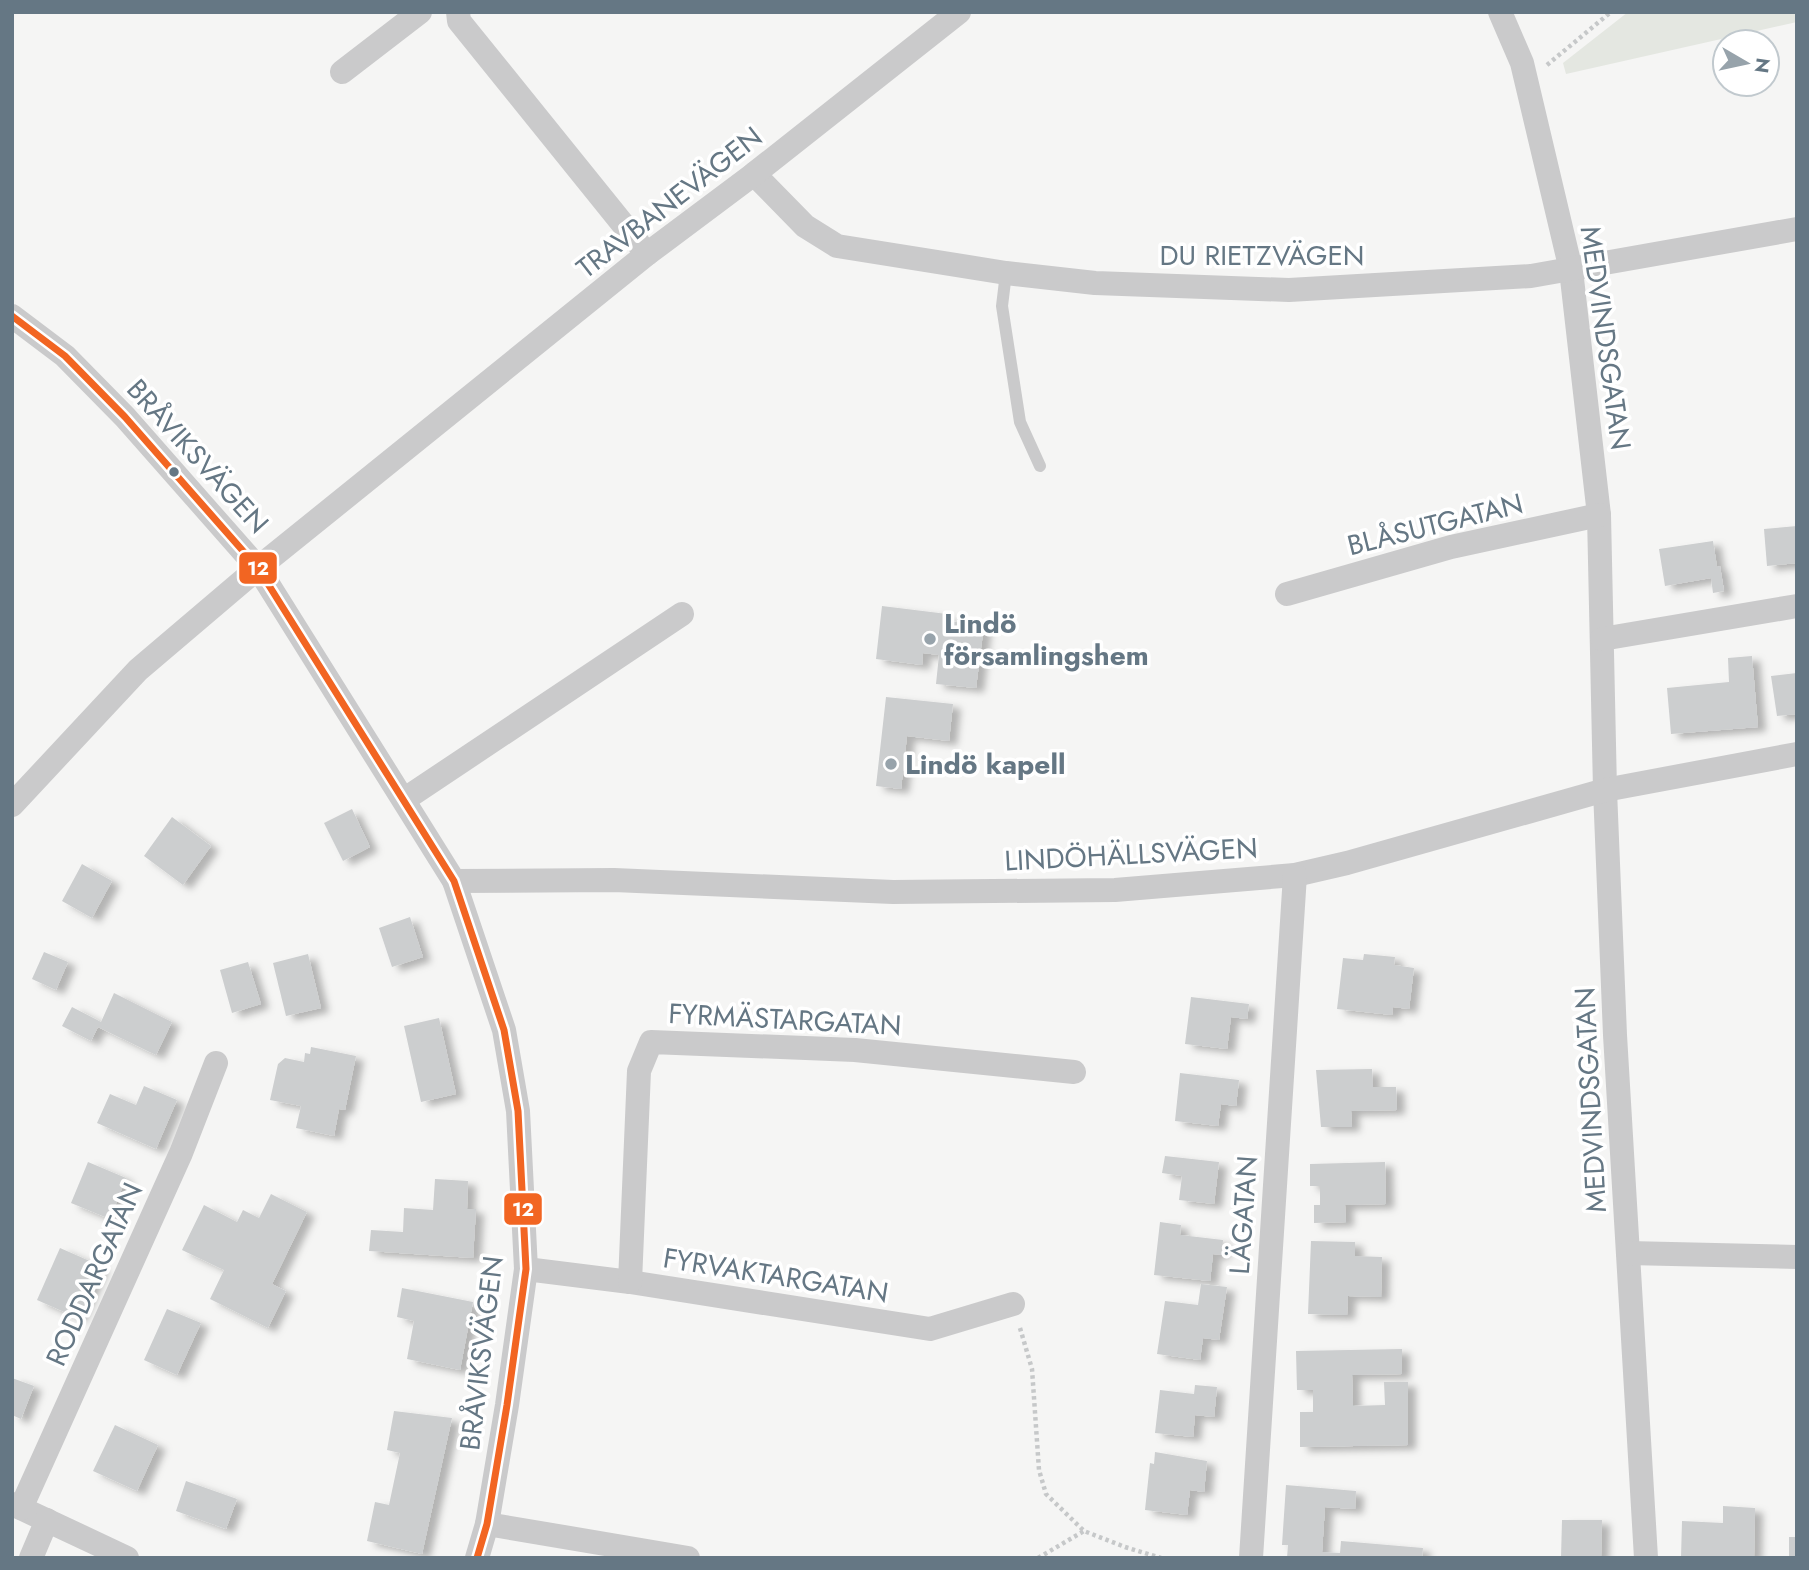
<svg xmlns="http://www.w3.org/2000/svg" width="1809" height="1570" font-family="Jost,sans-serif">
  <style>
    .green { fill: #e4e7e1 }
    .building { fill: #cccecf; filter: url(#shadow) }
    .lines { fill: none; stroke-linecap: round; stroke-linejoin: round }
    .path { stroke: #c6c8c9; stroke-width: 4.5; stroke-dasharray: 3.5 3.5; stroke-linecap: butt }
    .lane { stroke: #cacacb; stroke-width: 12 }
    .street { stroke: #cacacb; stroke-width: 24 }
    .bus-1-casing { stroke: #fff; stroke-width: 12 }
    .bus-1 { stroke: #f26522; stroke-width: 7 }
    .bus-dot { fill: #657784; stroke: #fff; stroke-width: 2.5 }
    .poi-dot { fill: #97a3ab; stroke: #fff; stroke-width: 2.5 }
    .labels { text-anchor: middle; stroke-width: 7; stroke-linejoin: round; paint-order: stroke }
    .street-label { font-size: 28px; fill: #657784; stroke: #fff }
    .poi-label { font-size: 28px; font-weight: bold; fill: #657784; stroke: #fff; text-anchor: start }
    .line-badge { stroke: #fff; stroke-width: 2.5 }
    .badge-label { font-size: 19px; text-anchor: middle; font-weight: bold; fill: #fff }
  </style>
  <defs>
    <filter id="shadow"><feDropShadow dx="8" dy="4.5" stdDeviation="3.5" flood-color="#0004"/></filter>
  </defs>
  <rect width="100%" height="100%" fill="#f5f5f4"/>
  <path class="green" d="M1628,12H1797V22L1566,74L1563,63Z"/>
  <g class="building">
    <path d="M1797,526V563L1767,566L1764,529Z"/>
    <path d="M1713,541L1717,567L1720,566L1724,591L1713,593L1711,578L1665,586L1659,549Z"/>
    <path d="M882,606L947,614L946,621L984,625L976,688L936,684L939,655L923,653L922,665L876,659Z"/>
    <path d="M1752,656L1758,727L1671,734L1667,688L1729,682L1728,658Z"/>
    <path d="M1797,673V714L1777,716L1771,676Z"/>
    <path d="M886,697L953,704L949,741L907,736L901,789L876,786Z"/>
    <path d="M352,809L370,847L343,861L324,823Z"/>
    <path d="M172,817L211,846L183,885L144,856Z"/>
    <path d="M82,864L112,881L92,918L62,901Z"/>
    <path d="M410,917L423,957L392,967L379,928Z"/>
    <path d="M44,952L68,962L56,990L32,979Z"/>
    <path d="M308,954L321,1008L286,1016L273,963Z"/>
    <path d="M1364,954L1395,957L1394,965L1414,968L1409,1009L1393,1007L1392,1015L1337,1009L1343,958L1363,960Z"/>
    <path d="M248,962L261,1004L232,1013L220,970Z"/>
    <path d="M114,993L172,1022L156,1055L98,1027L91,1041L62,1026L72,1007L101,1022Z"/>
    <path d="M1191,997L1249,1004L1247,1019L1231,1017L1227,1049L1185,1044Z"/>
    <path d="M439,1018L456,1094L421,1102L404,1026Z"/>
    <path d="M311,1047L356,1056L345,1110L339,1109L334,1136L296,1128L301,1106L270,1100L278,1064L285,1058L304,1062L305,1053L310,1054Z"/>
    <path d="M1372,1069L1373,1087H1396L1397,1110L1351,1111L1352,1127H1321L1316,1070Z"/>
    <path d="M1180,1073L1239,1080L1236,1106L1221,1104L1218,1126L1175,1121Z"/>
    <path d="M144,1086L177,1100L156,1149L97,1123L110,1094L136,1105Z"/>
    <path d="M1165,1156L1219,1162L1214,1204L1179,1200L1182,1176L1162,1173Z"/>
    <path d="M88,1162L126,1178L110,1219L71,1203Z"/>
    <path d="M1385,1162L1386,1204L1345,1205L1346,1222L1314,1223V1205H1320V1186H1310V1164Z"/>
    <path d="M435,1179L468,1181L467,1209H476L473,1258L369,1251L371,1230L403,1232L404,1208L433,1210Z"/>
    <path d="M271,1194L307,1212L272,1284L286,1291L268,1328L210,1299L224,1270L182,1250L204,1205L237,1222L243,1210L259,1218Z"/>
    <path d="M1160,1222L1181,1225L1180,1235L1223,1240L1222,1255L1213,1254L1210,1281L1154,1275Z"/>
    <path d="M1311,1241L1355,1242V1256L1382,1257L1381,1297L1348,1296L1347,1315L1308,1314Z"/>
    <path d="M60,1248L101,1266L78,1318L37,1300Z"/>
    <path d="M1201,1284L1227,1287L1219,1340L1203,1338L1200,1360L1157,1354L1165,1301L1198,1305Z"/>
    <path d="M402,1288L473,1302L460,1370L407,1359L414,1321L397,1317Z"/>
    <path d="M167,1309L201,1323L177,1375L144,1360Z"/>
    <path d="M1402,1349V1374L1352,1375L1353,1406L1385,1405L1384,1382H1408V1445L1300,1447V1412H1313V1390H1297L1296,1351Z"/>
    <path d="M12,1378L34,1386L21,1419L12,1415Z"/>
    <path d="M1195,1385L1217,1387L1214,1417L1195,1415L1193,1437L1155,1433L1160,1390L1194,1394Z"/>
    <path d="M394,1411L452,1418L422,1554L367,1541L375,1502L389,1505L400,1453L387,1450Z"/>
    <path d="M115,1425L158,1445L137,1491L93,1471Z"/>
    <path d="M1155,1452L1207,1461L1204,1492L1190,1490L1187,1515L1145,1510L1150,1463L1154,1464Z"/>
    <path d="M186,1481L237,1499L226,1529L176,1511Z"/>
    <path d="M1286,1485L1356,1491L1355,1509L1325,1507L1322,1552L1340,1553L1341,1541L1423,1548L1422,1558H1287L1288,1545H1282Z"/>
    <path d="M1723,1506L1755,1508L1754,1558H1681L1682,1521L1723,1523Z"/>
    <path d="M1562,1520H1602L1601,1558H1561Z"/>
    <rect x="1789" y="1537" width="8" height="21"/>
  </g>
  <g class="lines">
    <g class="path">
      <path d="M1547,65L1611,12"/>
      <path d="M1020,1328L1032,1369L1039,1470L1046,1494L1084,1531L1125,1547L1161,1558"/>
      <path d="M1038,1558L1084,1531"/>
    </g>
    <path class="lane" d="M1006,273L1002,306L1020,422L1040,466"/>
    <g class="street">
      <path d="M458,12L459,21L647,254"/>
      <path d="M1500,12L1522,63L1571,270L1599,515L1605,790L1615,1035L1646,1558"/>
      <path d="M342,72L420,12"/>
      <path d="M754,174L805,226L837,246L1006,273L1095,283L1289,290L1531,276L1797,229"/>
      <path d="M12,316L65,356L125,417L258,568L454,881L504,1030L518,1111L526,1269L507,1405L487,1524L477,1558"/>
      <path d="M1287,594L1451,547L1599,515"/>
      <path d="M1602,639L1797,606"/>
      <path d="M405,799L682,614"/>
      <path d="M12,805L138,670L258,568L647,254L754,174L959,12"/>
      <path d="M454,881L614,880L893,892L1115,890L1295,875L1347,863L1605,790L1797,754"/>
      <path d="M1628,1253L1797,1257"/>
      <path d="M526,1269L630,1282L930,1329L1013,1304"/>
      <path d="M630,1282L639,1071L651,1042L855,1050L1074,1072"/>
      <path d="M12,1504L127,1558"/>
      <path d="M21,1508L181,1153L216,1063"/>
      <path d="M487,1524L688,1558"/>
      <path d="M31,1558L47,1520"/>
      <path d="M1251,1558L1295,875"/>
    </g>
    <defs>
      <path id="bus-1" d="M12,316L65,356L125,417L258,568L454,881L504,1030L518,1111L526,1269L507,1405L487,1524L477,1558"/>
    </defs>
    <use href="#bus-1" class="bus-1-casing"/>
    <use href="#bus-1" class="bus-1"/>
  </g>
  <circle class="bus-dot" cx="174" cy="472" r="6"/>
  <g class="poi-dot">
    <circle cx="930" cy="639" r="7"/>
    <circle cx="891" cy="764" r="7"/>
  </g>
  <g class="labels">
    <g class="street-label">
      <text transform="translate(669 202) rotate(-38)" y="10">TRAVBANEVÄGEN</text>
      <text x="1262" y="265">DU RIETZVÄGEN</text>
      <text transform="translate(1606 338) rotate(82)" y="10">MEDVINDSGATAN</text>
      <text transform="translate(198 456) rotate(48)" y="10">BRÅVIKSVÄGEN</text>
      <text transform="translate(1435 524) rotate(-14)" y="10">BLÅSUTGATAN</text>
      <text transform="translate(1131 854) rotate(-3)" y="10">LINDÖHÄLLSVÄGEN</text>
      <text transform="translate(785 1019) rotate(3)" y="10">FYRMÄSTARGATAN</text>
      <text transform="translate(1590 1100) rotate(-93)" y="10">MEDVINDSGATAN</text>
      <text transform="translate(1243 1215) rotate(-86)" y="10">LÄGATAN</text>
      <text transform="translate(94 1274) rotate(-66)" y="10">RODDARGATAN</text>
      <text transform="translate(776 1275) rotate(9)" y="10">FYRVAKTARGATAN</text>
      <text transform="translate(481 1353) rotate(-83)" y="10">BRÅVIKSVÄGEN</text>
    </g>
    <g class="poi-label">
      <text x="944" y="633">Lindö<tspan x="944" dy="32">församlingshem</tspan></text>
      <text x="905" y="774">Lindö kapell</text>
    </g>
  </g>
  <g class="line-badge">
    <rect x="238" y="551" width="40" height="34" rx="7" fill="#f26522"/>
    <rect x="503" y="1192" width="40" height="34" rx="7" fill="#f26522"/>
  </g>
  <g class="badge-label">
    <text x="258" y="575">12</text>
    <text x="523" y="1216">12</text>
  </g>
  <rect width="1809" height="1570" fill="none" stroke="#657784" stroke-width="28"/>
  <g transform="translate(1746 63) rotate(99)"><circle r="33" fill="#ffffff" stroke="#c1c9ce" stroke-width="2"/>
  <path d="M0-5L12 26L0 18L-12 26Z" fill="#97a3ab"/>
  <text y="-10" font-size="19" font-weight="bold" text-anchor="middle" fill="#657784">N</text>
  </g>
</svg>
